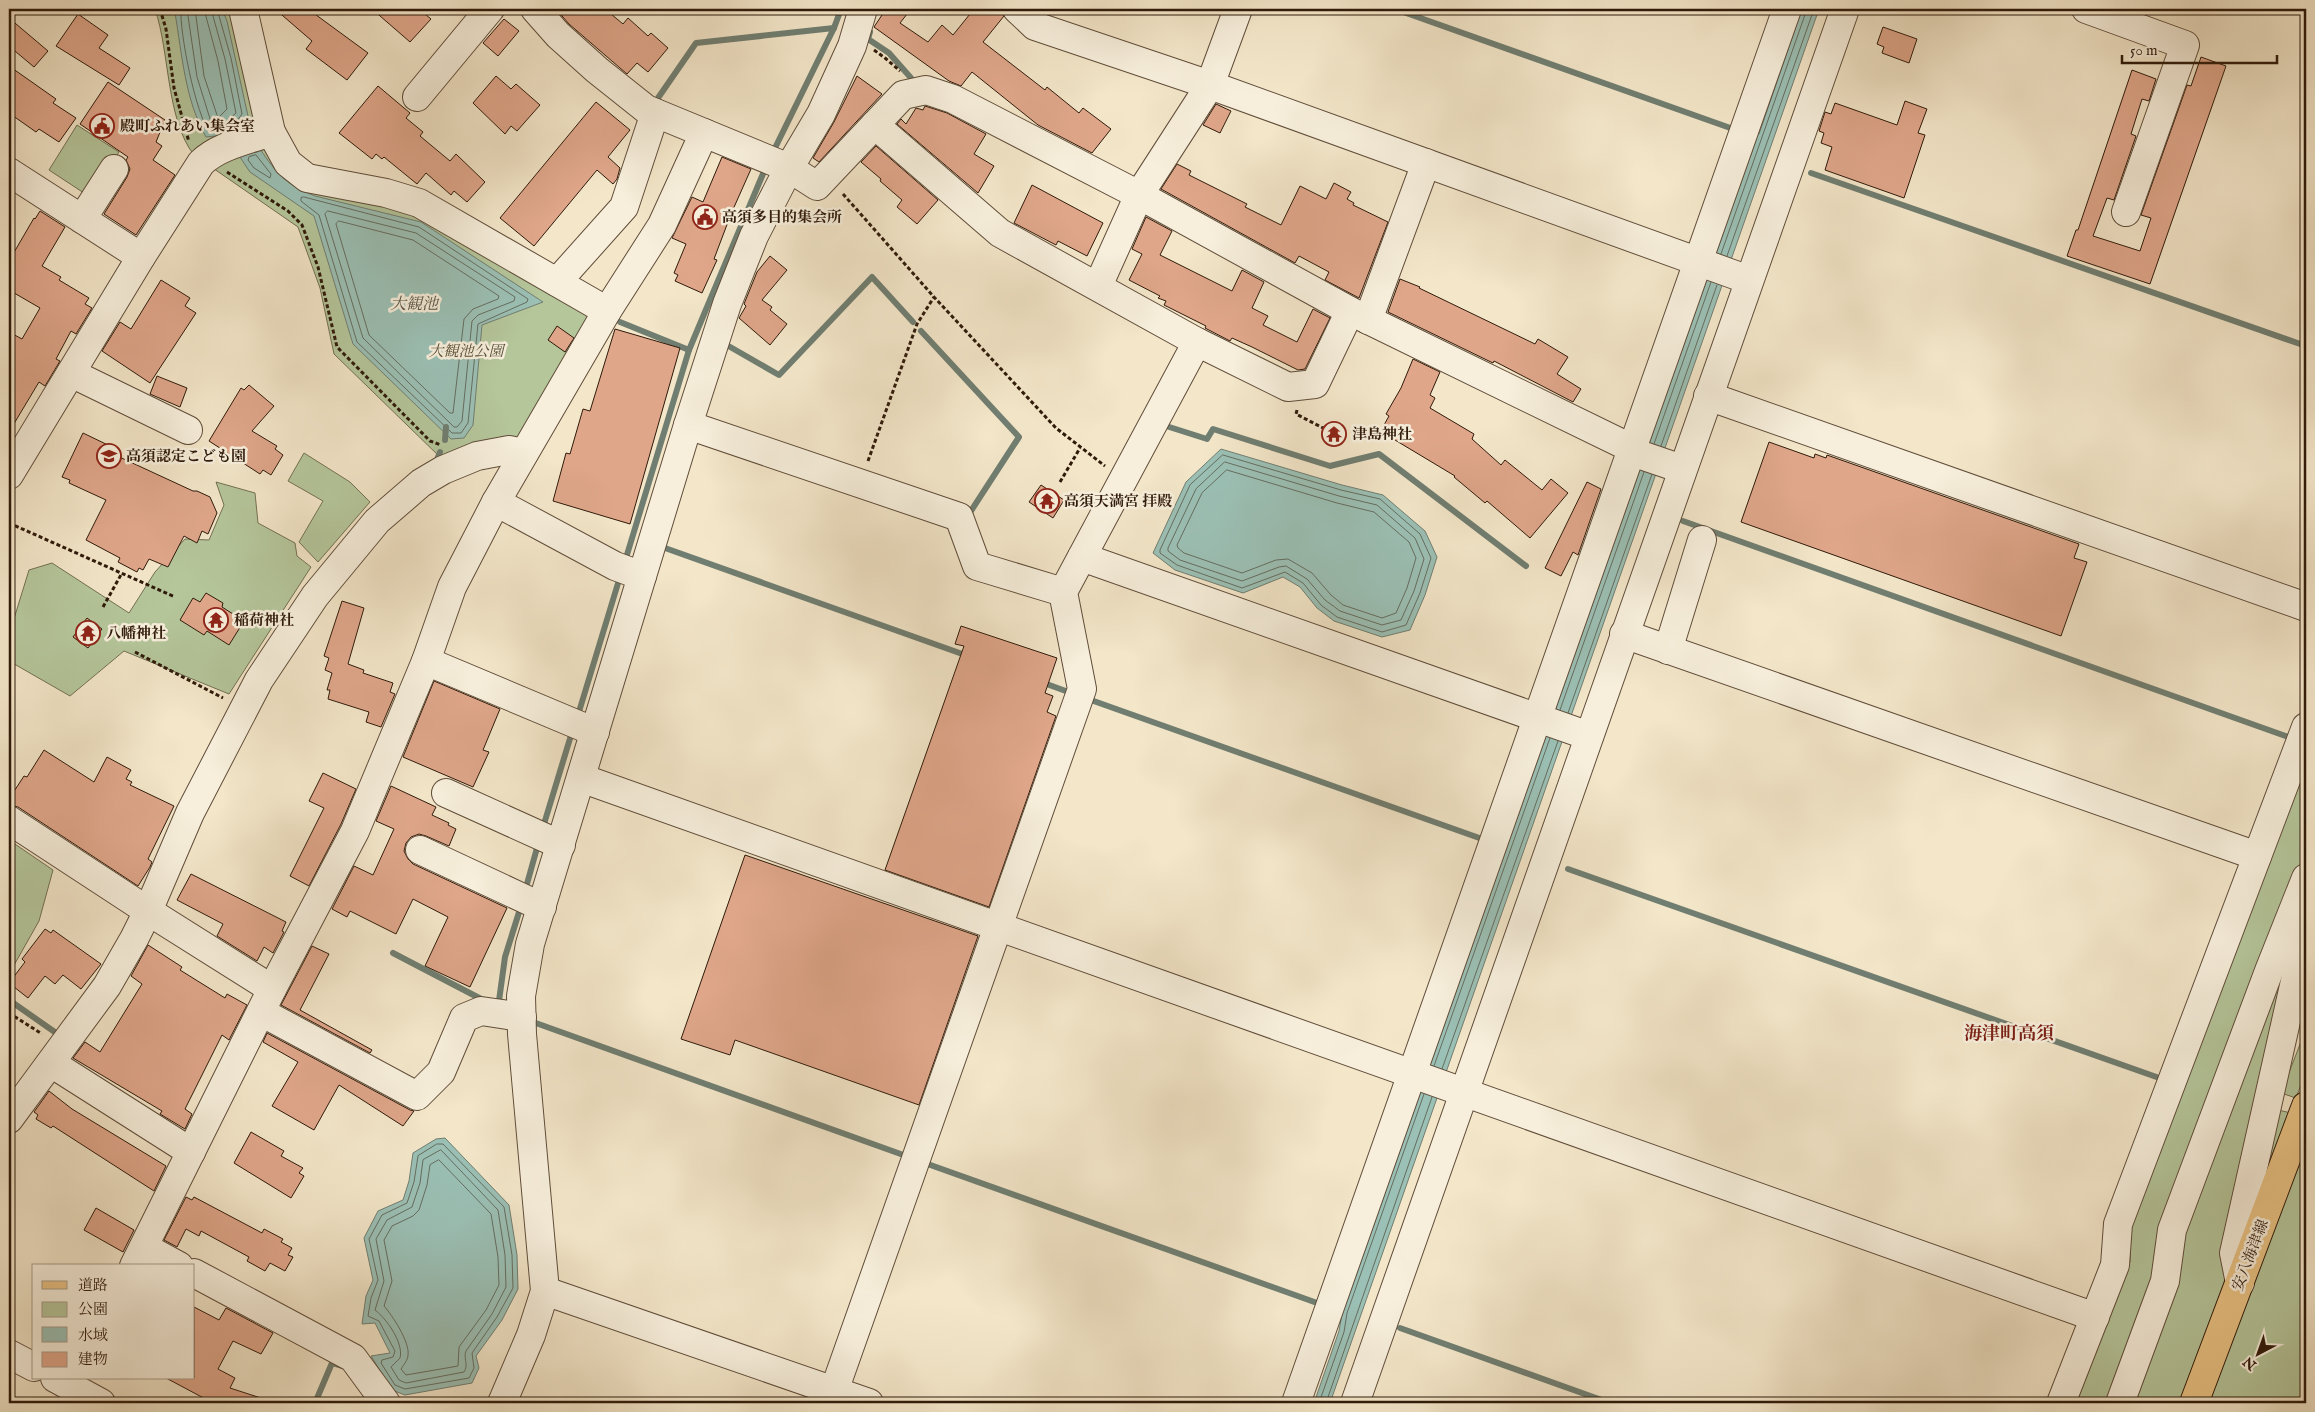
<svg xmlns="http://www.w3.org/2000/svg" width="2315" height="1412" font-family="'IM FELL English','Noto Serif JP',serif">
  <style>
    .green { fill: #b5c69b; stroke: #727052 }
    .water { fill: #9bc0b5; stroke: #707e71 }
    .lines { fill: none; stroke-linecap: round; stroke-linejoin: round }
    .shore { stroke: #656d60; stroke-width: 1 }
    .stream { stroke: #707e71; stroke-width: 6 }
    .building { fill: #dfa68a; stroke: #2f1a0a }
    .minor-casing { stroke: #604d3a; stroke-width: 30 }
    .major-casing { stroke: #2f1a0a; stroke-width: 30 }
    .path { stroke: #2f1a0a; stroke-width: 3; stroke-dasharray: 4 2.5; stroke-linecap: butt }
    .minor { stroke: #f7efdc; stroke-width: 28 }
    .major { stroke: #eac384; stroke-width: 28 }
    .labels { text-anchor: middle; stroke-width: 5; stroke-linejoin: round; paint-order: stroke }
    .poi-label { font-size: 15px; font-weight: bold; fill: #2f1a0a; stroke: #f7efdc; text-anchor: start }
    .park-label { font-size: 15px; font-style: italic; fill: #574e36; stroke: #f7efdc }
    .street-label { font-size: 15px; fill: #2f1a0a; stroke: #f7efdc }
    .water-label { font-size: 16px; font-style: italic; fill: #555446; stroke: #f7efdc }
    .quarter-label { font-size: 18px; font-weight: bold; fill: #7a1f14; stroke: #f7efdc }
  </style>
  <rect width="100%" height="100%" fill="#f3e6c9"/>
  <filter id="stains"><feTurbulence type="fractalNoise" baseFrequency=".004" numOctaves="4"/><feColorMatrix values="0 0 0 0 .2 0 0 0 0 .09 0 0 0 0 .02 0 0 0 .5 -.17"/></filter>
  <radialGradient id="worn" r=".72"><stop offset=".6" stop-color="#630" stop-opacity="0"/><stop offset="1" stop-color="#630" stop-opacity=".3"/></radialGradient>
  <g class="green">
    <path d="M155,9H232L269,151L420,215L596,319L523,440L443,460L334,354L320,288L298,227L194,155C166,119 170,53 155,9Z"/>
    <path d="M77,125L119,152L90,197L49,170Z"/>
    <path d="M304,453L350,482L370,502L318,562L299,542L323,501L288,481Z"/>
    <path d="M216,482L255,493L258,523L295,543L297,556L311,567L229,694L124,651L70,696L9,661V635L29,570L52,563L129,613L155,572L185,539L209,540L224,505Z"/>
    <path d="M2306,766V849L2299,878L2159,1280L2113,1403H2076L2130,1262V1224Z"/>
    <path d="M9,840L53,870L39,921L9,974Z"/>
    <path d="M2306,893L2228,1282L2182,1403H2127L2176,1235Z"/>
    <path d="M2306,1029V1071L2296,1098L2281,1093Z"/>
    <path d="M2274,1109L2291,1113L2251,1217Z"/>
    <path d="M2306,1144V1403H2207Z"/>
  </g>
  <g class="water">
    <path d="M177,9H222L227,21L248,116L235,128L248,151L260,149C277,174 286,185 315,196L421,222L543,302L482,325L473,425L464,438L451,439L353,344L314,216L250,172L225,135L206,137C185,100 182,54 175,13Z"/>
    <path d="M1802,9H1819L1330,1403H1314L1339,1331L1342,1314L1338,1312L1344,1309L1756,140L1752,138L1754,133L1759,134Z"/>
    <path d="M1221,449L1342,485L1383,495L1425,531L1437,557L1425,595L1410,630L1382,637L1334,621L1317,608L1300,587L1283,577L1243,593L1175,570L1153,553L1186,482Z"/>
    <path d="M445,1138L509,1205L517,1255L518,1289L502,1320L476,1356L479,1368L472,1383L405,1395L392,1390L371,1356L390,1353L375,1323L362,1324L366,1296L373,1280L364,1238L378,1211L403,1200L409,1181L413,1153L436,1139Z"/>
  </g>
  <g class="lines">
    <g class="shore">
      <path d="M181,9C179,30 196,117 210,132L227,131"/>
      <path d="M187,9L197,77L211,122L214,125L225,123L236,113L225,59L211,9"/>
      <path d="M195,9L204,76L217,115L219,117L227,109L218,61L204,9"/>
      <path d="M217,9L231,58L242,114L231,129"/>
      <path d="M256,155L271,174L270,178L254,168L248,160L249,157Z"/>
      <path d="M304,197L419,227L528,299L527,302L478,324L468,423L461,433H452L357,342L319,215L301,201V198Z"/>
      <path d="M328,211L416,233L515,297L514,301L478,315L472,321L462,421L457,427H454L363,338L325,214Z"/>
      <path d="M339,221L413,240L499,296L498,299L473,309L464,319L453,413H450L369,335L336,224Z"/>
      <path d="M1721,254L1807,9"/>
      <path d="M1727,256L1814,9"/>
      <path d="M1654,444L1711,282"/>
      <path d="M1661,446L1717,285"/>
      <path d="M1223,455L1341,490L1380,499L1420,534L1431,558L1420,593L1406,625L1382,632L1337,617L1321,605L1303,583L1285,572L1242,588L1177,565L1160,553V550L1190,485Z"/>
      <path d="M1225,462L1339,496L1377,505L1415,538L1424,559L1414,591L1401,620L1382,625L1340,611L1325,600L1307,579L1286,566L1279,567L1242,581L1180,560L1168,551V548L1196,489Z"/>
      <path d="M1227,470L1337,503L1374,512L1409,542L1416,558L1407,588L1396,613L1382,618L1343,605L1331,595L1312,573L1288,559L1276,560L1242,573L1184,553L1178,548L1177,545L1202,493Z"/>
      <path d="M1560,710L1644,472"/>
      <path d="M1568,713L1652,474"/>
      <path d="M1434,1066L1550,738"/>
      <path d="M1442,1069L1558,741"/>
      <path d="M437,1144H443L504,1207L512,1255L513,1288L497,1317L472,1353L474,1368L469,1378L405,1389L395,1385L381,1363L382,1360L393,1357L395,1351L379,1321L368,1316L371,1298L378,1280L369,1239L382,1215L407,1203L414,1182L418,1156Z"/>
      <path d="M441,1150L498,1210L505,1255L506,1287L492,1314L466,1351C463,1358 469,1365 464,1372L406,1383L399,1380L391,1367L400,1358C404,1343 386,1318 375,1310L384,1281L376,1239L387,1220L412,1207L420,1183L423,1160Z"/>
      <path d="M439,1160L491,1214L498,1257L499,1285L486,1310L459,1347L458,1366L406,1375L401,1369C404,1364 408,1360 408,1355C410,1342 392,1315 384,1306L392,1281L384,1240L392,1226L413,1216L419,1210L427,1185L430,1165Z"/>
      <path d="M1319,1403L1344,1332L1347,1313L1424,1094"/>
      <path d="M1326,1403L1432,1097"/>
    </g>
    <g class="stream">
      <path d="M1395,9L1736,130"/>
      <path d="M870,32L868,39L889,53L911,78"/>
      <path d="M658,98L696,43L834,28"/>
      <path d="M774,150L834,28L841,9"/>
      <path d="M1811,173L2306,346"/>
      <path d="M620,322L689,350"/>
      <path d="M921,331L1019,437L969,514L970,516"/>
      <path d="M725,344L779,375L872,277L913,322"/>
      <path d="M1161,428L1163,425L1207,439L1213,429L1330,466L1379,454L1526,566"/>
      <path d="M445,440L446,427"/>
      <path d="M438,457L440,452"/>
      <path d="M1683,521L2291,738"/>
      <path d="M665,548L968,656"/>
      <path d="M626,558L689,350L765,169"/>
      <path d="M1041,682L1074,694"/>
      <path d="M1088,699L1485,840"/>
      <path d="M578,715L619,580"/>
      <path d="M544,824L572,732"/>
      <path d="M1568,869L2165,1080"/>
      <path d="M525,891L537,848"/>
      <path d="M393,953L485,1001"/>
      <path d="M9,1000L59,1035L61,1032"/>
      <path d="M498,1008L505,957L520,909"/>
      <path d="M533,1022L909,1157"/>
      <path d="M922,1162L1320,1304"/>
      <path d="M1400,1328L1610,1403"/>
      <path d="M315,1403L332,1363L342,1366"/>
    </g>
  </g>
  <g class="building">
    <path d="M275,9H308L368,53L347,80L306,49L312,41Z"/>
    <path d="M372,9H419L431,19L410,42Z"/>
    <path d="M556,9H605L623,24L628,18L648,36L651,33L668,48L648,72L637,63L627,74L569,24Z"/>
    <path d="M886,9H911L900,23L928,42L942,25L953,35L974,9H1002L1004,16L983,42L1045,90L1047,87L1079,113L1083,108L1111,129L1092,153L1038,125L972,72L961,86L949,81L874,27Z"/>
    <path d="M78,14L108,35L99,48L130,68L119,85L56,46Z"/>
    <path d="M9,18L48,51L34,67L9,46Z"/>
    <path d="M504,19L519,31L498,56L483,43Z"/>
    <path d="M1883,27L1917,39L1909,63L1882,53L1884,47L1877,44Z"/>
    <path d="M2201,57L2226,66L2150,284L2067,256L2076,230H2078L2132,70L2156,79L2149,101L2142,99L2131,134L2136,136L2114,200L2107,198L2093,236L2140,251L2151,218L2141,215L2187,85L2191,86Z"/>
    <path d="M9,66L56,99L53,103L76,118L59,142L39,129L36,132L9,113Z"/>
    <path d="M496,76L511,89L516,84L540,105L517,131L511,126L505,134L473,103Z"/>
    <path d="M857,76L882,94L819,162L813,158L834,122Z"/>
    <path d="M108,82L165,120L156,142L162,146L153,160L175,175L136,235L104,214L127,177L130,169L126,160L128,157L80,124Z"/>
    <path d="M378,86L410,113L406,118L423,132L420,136L450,161L456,154L485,182L467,202L454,191L451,195L426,173L417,184L384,157L382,159L376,154L372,159L339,133Z"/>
    <path d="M1905,101L1927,109L1918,133L1925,135L1904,198L1825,170L1832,147L1821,143L1824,133L1819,131L1825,112L1831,114L1835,103L1897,125Z"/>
    <path d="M596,102L630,130L608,157L620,168L617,179L613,184L597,170L534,246L500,218Z"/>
    <path d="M1216,104L1231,111L1220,133L1203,125Z"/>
    <path d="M925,106L947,113L986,134L974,154L994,166L978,193L897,124L901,119L906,124L916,108L923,110Z"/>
    <path d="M876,146L938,200L917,224L897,207L902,200L880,181L881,179L861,162Z"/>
    <path d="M722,157L751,169L731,214L714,259L717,260L702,293L675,281L678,275L674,273L686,244L672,238L692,197L703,202Z"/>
    <path d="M1177,164L1191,171L1189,175L1247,204L1245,207L1281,225L1300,186L1326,199L1334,183L1351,192L1347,199L1354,203L1353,205L1388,222L1359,298L1325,280L1329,272L1299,256L1295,263L1161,189Z"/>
    <path d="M1032,185L1103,223L1087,256L1058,241L1056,245L1014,223Z"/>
    <path d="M40,211L65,227L42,266L61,277L59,280L89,298L85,304L92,308L76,334L71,331L56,359L60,361L45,386L39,382L9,432V332L22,339L40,308L9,290V261L34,218L35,219Z"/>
    <path d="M1146,217L1172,231L1160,255L1232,291L1242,270L1264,282L1252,308L1268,316L1263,325L1297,342L1313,309L1330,318L1305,369L1298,370L1252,347L1232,338L1230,341L1205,328L1206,326L1164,305L1166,301L1158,298L1160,296L1129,280L1142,254L1132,249Z"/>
    <path d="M770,256L787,270L762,300L772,307L770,310L787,324L770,345L739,318L746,306L744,304L757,272Z"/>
    <path d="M1400,279L1420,287L1419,288L1535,344L1538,339L1568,357L1557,374L1581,389L1573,402L1494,361L1493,363L1388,312Z"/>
    <path d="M161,280L190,298L185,306L196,313L150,383L102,351L120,322L131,329Z"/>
    <path d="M557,326L574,338L565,352L548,340Z"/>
    <path d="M615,329L680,348L630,524L553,501L566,453L570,454L583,409L590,411Z"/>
    <path d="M1413,359L1440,372L1430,395L1435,398L1430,408L1474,434L1472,439L1501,465L1505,460L1542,490L1551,479L1568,493L1530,538L1487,501L1485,503L1454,477L1455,476L1385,434L1388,428L1384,425L1389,416L1386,414L1401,388Z"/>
    <path d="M157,376L187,388L180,407L150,394Z"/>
    <path d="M249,385L274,406L252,431L277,446L275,449L283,455L271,475L263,470L260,474L209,441L241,388L244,390Z"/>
    <path d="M83,433L110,446L113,454L193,491H197L210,497L217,513L208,534L202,531L197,543L184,536L168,567L149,559L143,570L139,568L137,572L118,562L120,558L86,540L106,500L69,483L70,480L62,477Z"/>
    <path d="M1769,442L1814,458L1815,454L1826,458L1827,455L2079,544L2074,558L2087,562L2061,636L1741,522Z"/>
    <path d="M1587,482L1601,489L1578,555L1573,552L1561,576L1545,568Z"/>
    <path d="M1041,485L1064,500L1053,518L1029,502Z"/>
    <path d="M206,593L223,603L222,607L244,621L229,645L207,631L204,635L180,620L193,598L200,602Z"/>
    <path d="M342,601L364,608L348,664L364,670L363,673L393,683L390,692L395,694L381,727L366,722L369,712L328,699L330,690H327L332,673L325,670L329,658L324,656Z"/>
    <path d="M87,618L102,629L88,648L73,637Z"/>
    <path d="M961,626L1057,658L1045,693L1053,696L1047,712L1056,716L989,907L885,870L964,646L955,644Z"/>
    <path d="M434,681L500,709L483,750L489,752L473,787L403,757Z"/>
    <path d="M44,750L94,782L107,757L131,770L126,779L132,782L130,785L174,806L148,859L152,862L150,867L138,886L18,807L9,805V799L24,776L27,777Z"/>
    <path d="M323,773L356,789L341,824L309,886L290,876L324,808L309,801Z"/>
    <path d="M391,786L436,807L432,815L449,823L448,825L456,829L449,846L426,836L419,834L411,837L406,843L404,851L408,859L413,864L507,908L470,987L425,966L448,917L413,899L396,934L350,911L347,917L332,909L354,866L373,875L394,829L376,821Z"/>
    <path d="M745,855L978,936L919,1105L735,1040L730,1055L681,1039Z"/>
    <path d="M191,874L286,922L282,931L284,932L273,953L264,947L257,961L217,936L223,924L177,900Z"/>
    <path d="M45,929L51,933L53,930L101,964L81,989L63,975L55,984L45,976L28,998L9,983L25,962L22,959Z"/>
    <path d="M148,945L182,967L180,970L225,998L227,994L247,1005L229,1040L222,1035L185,1109L192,1114L185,1129L160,1114L162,1111L73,1058L85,1042L100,1052L142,984L131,976Z"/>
    <path d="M312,946L329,954L300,1010L372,1050L370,1053L281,1005Z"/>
    <path d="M267,1033L410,1110L414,1111L403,1126L339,1085L314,1130L272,1106L298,1062L263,1042Z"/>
    <path d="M49,1091L72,1109L166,1166L154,1191L53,1126L51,1128L36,1119L38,1115L34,1112Z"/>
    <path d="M251,1132L284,1151L281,1156L303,1168L299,1173L304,1176L291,1198L234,1163Z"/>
    <path d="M186,1197L192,1200L194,1197L262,1233L264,1229L283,1239L281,1242L292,1248L288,1255L293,1257L285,1271L270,1263L265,1271L247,1261L249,1257L201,1231L199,1236L186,1229L177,1247L164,1240Z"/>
    <path d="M96,1208L134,1230L123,1252L84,1230Z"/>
    <path d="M194,1307L219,1320L226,1308L273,1333L261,1354L233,1341L218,1369L235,1378L230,1388L267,1400V1403H213L166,1378H194Z"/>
  </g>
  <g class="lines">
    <defs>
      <g id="minor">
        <path d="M243,9L271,132L288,163L307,178L386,193L419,203L607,311"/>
        <path d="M535,9L558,35L597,70L646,109L789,168L817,186L903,95L926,90L953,99L1139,195L1350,311L1633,449"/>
        <path d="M1017,9L1035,26L1210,85L1749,280"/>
        <path d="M2086,9L2185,45L2126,212"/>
        <path d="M417,97L490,9"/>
        <path d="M875,125L1000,233L1197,342L1288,387L1315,384L1350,311"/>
        <path d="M9,172L141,257"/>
        <path d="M82,219L114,169"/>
        <path d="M557,282L624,207L655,113"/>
        <path d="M1098,286L1139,195L1210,85L1238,9"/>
        <path d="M1368,320L1426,163"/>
        <path d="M71,373L188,430"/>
        <path d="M1708,396L2306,607"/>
        <path d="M688,425L959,517L977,566L1063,592"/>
        <path d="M1632,452L1682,469"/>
        <path d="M9,475L141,257L201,163C218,146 248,140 271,132"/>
        <path d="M496,502L615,566L642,576"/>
        <path d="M1082,557L1589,736"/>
        <path d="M1624,634L2257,856"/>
        <path d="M1668,650L1702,540"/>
        <path d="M426,661L595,732"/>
        <path d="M581,778L2095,1317"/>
        <path d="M446,793L561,845"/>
        <path d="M9,820L148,911L272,989"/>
        <path d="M420,850L542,907"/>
        <path d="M261,1012L417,1096L441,1072L464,1018L481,1011L522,1017"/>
        <path d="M51,1063L191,1152"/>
        <path d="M9,1119L107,986L134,939L148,911L190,813L259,680L315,596L377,521L421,483L443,470L477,456L509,450L524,453"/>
        <path d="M144,1247L179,1266"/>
        <path d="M134,1266L272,989L355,831L426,661L452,587L496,502L607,311L662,225L704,133"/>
        <path d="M194,1273L353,1358L386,1403"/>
        <path d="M2240,1283L2234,1253L2306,932"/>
        <path d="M545,1291L869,1403"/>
        <path d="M9,1354L34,1367"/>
        <path d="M55,1378L101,1403"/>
        <path d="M834,1391L1082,689L1063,592L1197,342"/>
        <path d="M502,1403L531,1335L545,1291L522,1034L521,996L530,944L688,425L727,304L754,236L789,168L821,114L852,46L863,9"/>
        <path d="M1296,1403L1787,9"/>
        <path d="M1355,1403L1845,9"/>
        <path d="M2061,1403L2115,1265L2118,1224L2306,727"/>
        <path d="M2120,1403L2165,1281L2172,1230L2269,971L2306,878"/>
      </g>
      <path id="major" d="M2194,1403L2306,1106"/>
    </defs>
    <use href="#minor" class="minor-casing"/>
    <use href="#major" class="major-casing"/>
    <g class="path">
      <path d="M160,9L166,29L174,88L189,142"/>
      <path d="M874,50L885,58L900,71"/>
      <path d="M227,172L288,211L302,225L318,267L337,347L430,441L441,445"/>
      <path d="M843,194L934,297L1056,428L1105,466"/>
      <path d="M1297,410L1296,414L1325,429"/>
      <path d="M868,461L917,324L934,297"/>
      <path d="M1060,482L1080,448"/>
      <path d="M9,523L175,597"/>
      <path d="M103,607L122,573"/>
      <path d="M135,652L223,698"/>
      <path d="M9,1013L42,1034"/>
    </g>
    <use href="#minor" class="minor"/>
    <use href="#major" class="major"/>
  </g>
  <defs>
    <symbol id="civic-ring" viewBox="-11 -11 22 22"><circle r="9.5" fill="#f7efdc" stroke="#8f2418" stroke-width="1.5"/><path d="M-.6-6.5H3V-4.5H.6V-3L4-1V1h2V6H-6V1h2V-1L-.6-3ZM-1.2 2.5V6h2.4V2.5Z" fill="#8f2418"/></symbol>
    <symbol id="temple-ring" viewBox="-11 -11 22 22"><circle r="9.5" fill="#f7efdc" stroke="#8f2418" stroke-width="1.5"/><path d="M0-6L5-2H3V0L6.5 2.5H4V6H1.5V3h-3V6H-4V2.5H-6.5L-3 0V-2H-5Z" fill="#8f2418"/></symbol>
    <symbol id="school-ring" viewBox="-11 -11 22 22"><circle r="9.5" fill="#f7efdc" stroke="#8f2418" stroke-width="1.5"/><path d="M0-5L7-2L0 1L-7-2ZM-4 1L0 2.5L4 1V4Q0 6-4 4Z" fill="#8f2418"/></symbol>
  </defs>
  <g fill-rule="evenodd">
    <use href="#civic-ring" x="88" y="112" width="28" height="28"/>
    <use href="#civic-ring" x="691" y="203" width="28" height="28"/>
    <use href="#temple-ring" x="1320" y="420" width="28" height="28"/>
    <use href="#school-ring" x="95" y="442" width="28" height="28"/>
    <use href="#temple-ring" x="1033" y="487" width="28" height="28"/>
    <use href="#temple-ring" x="202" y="606" width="28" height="28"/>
    <use href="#temple-ring" x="74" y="619" width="28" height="28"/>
  </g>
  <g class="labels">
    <g class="poi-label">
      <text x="120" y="131">殿町ふれあい集会室</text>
      <text x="722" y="222">高須多目的集会所</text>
      <text x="1352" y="439">津島神社</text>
      <text x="126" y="461">高須認定こども園</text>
      <text x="1064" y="506">高須天満宮 拝殿</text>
      <text x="234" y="625">稲荷神社</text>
      <text x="106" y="638">八幡神社</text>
    </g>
    <g class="park-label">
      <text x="466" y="356">大観池公園</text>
    </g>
    <g class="street-label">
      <text transform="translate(2250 1255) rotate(-69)" y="5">安八海津線</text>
    </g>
    <g class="water-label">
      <text x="414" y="309">大観池</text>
    </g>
    <g class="quarter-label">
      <text x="2009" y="1039">海津町高須</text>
    </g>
  </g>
  <rect width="2315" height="1412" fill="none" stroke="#f3e6c9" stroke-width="30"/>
  <rect x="10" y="10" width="2295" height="1392" fill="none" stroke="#2f1a0a" stroke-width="2.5"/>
  <rect x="15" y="15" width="2285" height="1382" fill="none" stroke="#2f1a0a"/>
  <rect x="32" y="1264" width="162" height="115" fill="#f7efdc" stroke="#a79a88"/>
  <rect x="42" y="1281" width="25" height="8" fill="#eac384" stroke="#a79a88"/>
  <text x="78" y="1290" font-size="15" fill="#2f1a0a">道路</text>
  <rect x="42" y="1302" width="25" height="15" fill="#b5c69b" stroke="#a79a88"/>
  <text x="78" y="1314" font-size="15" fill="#2f1a0a">公園</text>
  <rect x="42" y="1327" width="25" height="15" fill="#9bc0b5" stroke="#a79a88"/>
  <text x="78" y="1340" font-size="15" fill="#2f1a0a">水域</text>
  <rect x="42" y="1352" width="25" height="15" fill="#dfa68a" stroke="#a79a88"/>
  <text x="78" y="1364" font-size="15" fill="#2f1a0a">建物</text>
  <g transform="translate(2258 1354) rotate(221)" stroke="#f7efdc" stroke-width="4" paint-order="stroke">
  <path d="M0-4L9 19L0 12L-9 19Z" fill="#2f1a0a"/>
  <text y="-8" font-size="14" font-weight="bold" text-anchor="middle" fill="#2f1a0a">N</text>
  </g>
  <path d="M2122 55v8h155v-8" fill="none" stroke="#2f1a0a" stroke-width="2.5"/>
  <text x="2130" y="55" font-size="15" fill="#2f1a0a" stroke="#f7efdc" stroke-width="4" paint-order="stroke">50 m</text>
  <rect width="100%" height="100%" filter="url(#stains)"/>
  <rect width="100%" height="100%" fill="url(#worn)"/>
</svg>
